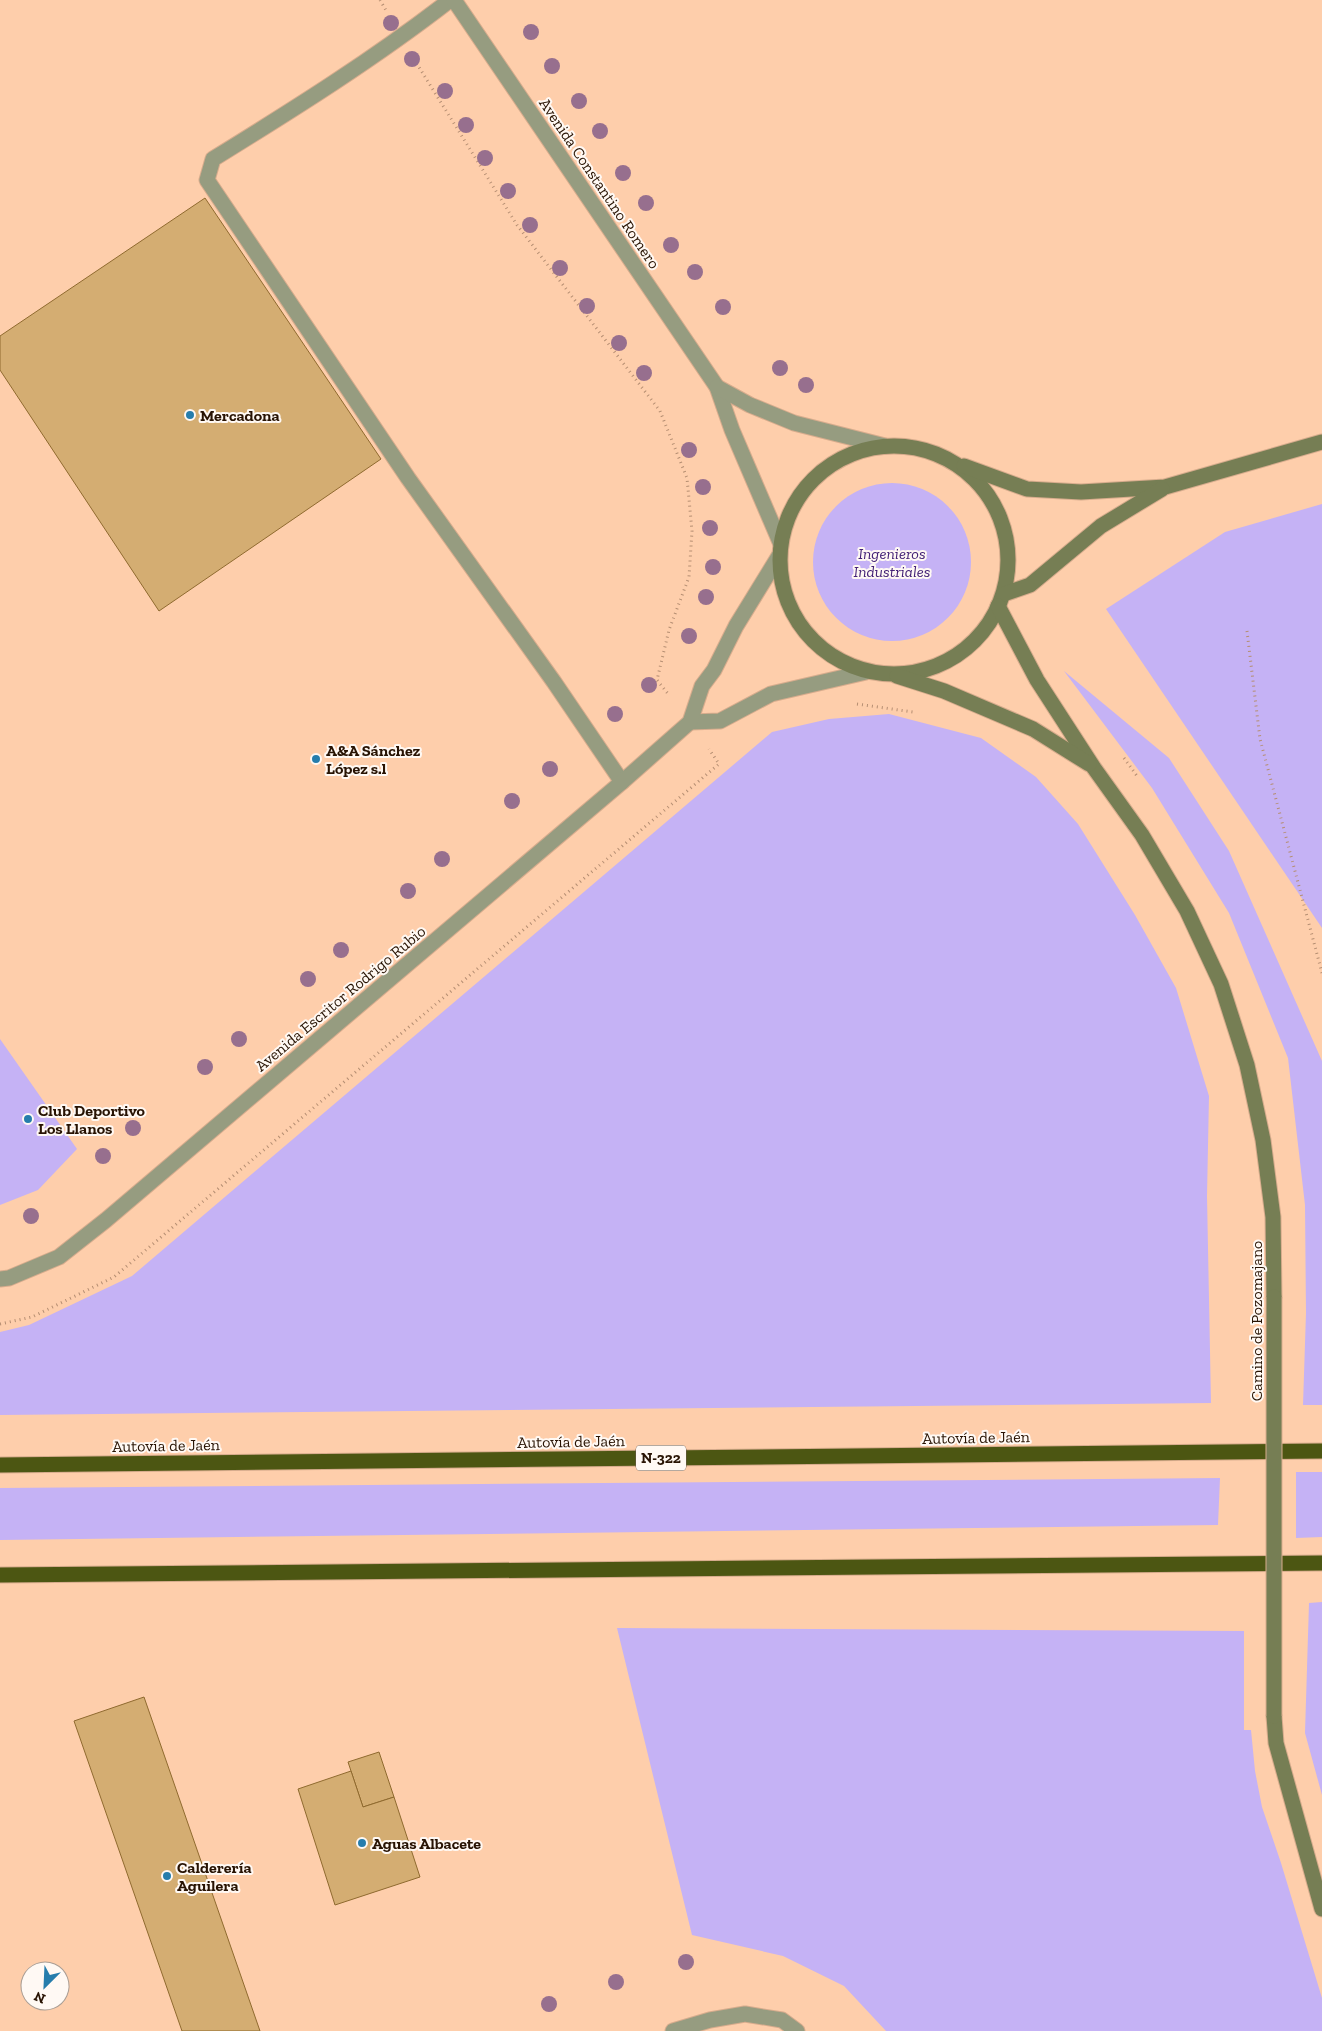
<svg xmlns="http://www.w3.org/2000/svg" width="1322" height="2031" font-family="'Zilla Slab',serif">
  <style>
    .green { fill: #c5b2f5 }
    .building { fill: #d4ad72; stroke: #8f6a2f }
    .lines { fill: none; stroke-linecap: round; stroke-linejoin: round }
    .service-casing { stroke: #d7ac8d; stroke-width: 17 }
    .minor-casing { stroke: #d7ac8d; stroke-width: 17 }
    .tertiary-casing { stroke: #d7ac8d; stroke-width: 17 }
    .secondary-casing { stroke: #d7ac8d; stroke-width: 17 }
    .motorway-casing { stroke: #d7ac8d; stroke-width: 17 }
    .path { stroke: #b58e72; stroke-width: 3; stroke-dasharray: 1 4; stroke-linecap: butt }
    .service { stroke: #969c80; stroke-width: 15 }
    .minor { stroke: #969c80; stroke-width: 15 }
    .tertiary { stroke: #969c80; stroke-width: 15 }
    .secondary { stroke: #767e54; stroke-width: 15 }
    .motorway { stroke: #4c5612; stroke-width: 15 }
    .secondary-bridge-casing { stroke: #d7ac8d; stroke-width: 17; stroke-linecap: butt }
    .secondary-bridge { stroke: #767e54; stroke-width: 15 }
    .tree { fill: #976f8e }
    .poi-dot { fill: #267dac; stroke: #fff9f4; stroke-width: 2 }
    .labels { text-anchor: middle; stroke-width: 4; stroke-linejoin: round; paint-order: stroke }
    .shield { fill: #fff9f4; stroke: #68584b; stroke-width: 1 }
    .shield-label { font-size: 15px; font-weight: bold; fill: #281303 }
    .street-label { font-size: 16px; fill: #281303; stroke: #fff9f4 }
    .poi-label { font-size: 16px; font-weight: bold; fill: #281303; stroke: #fff9f4; text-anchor: start }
    .park-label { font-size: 16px; font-style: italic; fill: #432176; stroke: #fff9f4 }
  </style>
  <rect width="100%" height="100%" fill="#feceab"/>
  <g class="green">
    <circle cx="892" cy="562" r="79"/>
    <path d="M1322,504V928L1106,609L1225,532Z"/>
    <path d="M1064,671L1169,758L1229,851L1322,1061V1405H1303L1306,1313L1305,1205L1288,1058L1229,913L1152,788Z"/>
    <path d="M889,714L981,738L1036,777L1078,824L1135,915L1176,988L1209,1096L1207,1196L1211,1403L0,1415V1332L29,1325L132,1276L772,732L829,719Z"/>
    <path d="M0,1039L77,1149L38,1190L0,1205Z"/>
    <path d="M1296,1472H1322V1537L1296,1538Z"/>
    <path d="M1220,1478L1218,1525L0,1540V1488Z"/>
    <path d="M1322,1602V1795L1305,1733L1309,1603Z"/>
    <path d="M617,1628L1244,1631V1730H1251L1255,1771L1262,1807L1281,1863L1322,1998V2031H886L844,1986L783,1956L692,1935Z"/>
  </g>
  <g class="building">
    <path d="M205,198L381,459L159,611L0,370V336Z"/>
    <path d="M144,1697L260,2031H182L74,1721Z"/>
    <path d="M379,1752L394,1797L363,1807L348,1762Z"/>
    <path d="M351,1771L363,1807L394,1797L420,1877L335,1905L298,1789Z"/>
  </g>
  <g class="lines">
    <defs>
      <path id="service" d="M450,0C374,59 294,109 213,159L207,180L408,478L554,682L622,782"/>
      <path id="minor" d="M673,2031L710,2020L745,2014L782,2020L797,2031"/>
      <g id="tertiary">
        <path d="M454,0L717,387L732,430L780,542"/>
        <path d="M717,387L750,405L794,423L885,446"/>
        <path d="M690,722L720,721L771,694L866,672"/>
        <path d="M0,1279L9,1278L59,1257L106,1220L622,782L690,722L702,686L714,670L736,626L779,556"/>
      </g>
      <g id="secondary">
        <circle cx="894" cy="560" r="114"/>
        <path d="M964,466L1027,489L1081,492L1165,487L1322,442"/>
        <path d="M1004,594L1030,585L1101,526L1162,489"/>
        <path d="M998,606L1037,680L1094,768L1142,835L1187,911L1221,984L1247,1065L1263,1140L1273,1217L1274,1297"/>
        <path d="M897,676L944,691L1033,729L1089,764"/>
        <path d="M1274,1716L1276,1743L1322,1909"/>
      </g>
      <g id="motorway">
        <path d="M0,1465L1322,1451"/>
        <path d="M0,1575L1322,1563"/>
      </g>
    </defs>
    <use href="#service" class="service-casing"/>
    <use href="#minor" class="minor-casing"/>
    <use href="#tertiary" class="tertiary-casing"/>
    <use href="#secondary" class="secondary-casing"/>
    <use href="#motorway" class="motorway-casing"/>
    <g class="path">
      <path d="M380,0L387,12"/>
      <path d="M414,59L517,225L660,411L687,478L692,531L689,577L669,630L657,680L669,695"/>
      <path d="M1247,631L1260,739L1322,973"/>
      <path d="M857,704L913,712"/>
      <path d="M1124,758L1137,776"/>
      <path d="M0,1324L32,1317L114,1277L719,764L709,749"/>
    </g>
    <use href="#service" class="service"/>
    <use href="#minor" class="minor"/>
    <use href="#tertiary" class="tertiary"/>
    <use href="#secondary" class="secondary"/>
    <use href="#motorway" class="motorway"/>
    <defs>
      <path id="secondary-bridge" d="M1274,1716V1297"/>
    </defs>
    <use href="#secondary-bridge" class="secondary-bridge-casing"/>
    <use href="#secondary-bridge" class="secondary-bridge"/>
  </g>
  <g class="tree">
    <circle cx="391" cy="23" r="8"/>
    <circle cx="531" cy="32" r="8"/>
    <circle cx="412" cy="59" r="8"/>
    <circle cx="552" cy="66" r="8"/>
    <circle cx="445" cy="91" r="8"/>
    <circle cx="579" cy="101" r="8"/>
    <circle cx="466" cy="125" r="8"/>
    <circle cx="600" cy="131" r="8"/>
    <circle cx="485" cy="158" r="8"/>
    <circle cx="623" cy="173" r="8"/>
    <circle cx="508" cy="191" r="8"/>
    <circle cx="646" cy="203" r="8"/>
    <circle cx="530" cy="225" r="8"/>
    <circle cx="671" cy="245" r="8"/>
    <circle cx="560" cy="268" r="8"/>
    <circle cx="695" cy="272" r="8"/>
    <circle cx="587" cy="306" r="8"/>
    <circle cx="723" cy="307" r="8"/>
    <circle cx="619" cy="343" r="8"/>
    <circle cx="780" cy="368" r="8"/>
    <circle cx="644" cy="373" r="8"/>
    <circle cx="806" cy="385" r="8"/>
    <circle cx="689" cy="450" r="8"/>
    <circle cx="703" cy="487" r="8"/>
    <circle cx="710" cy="528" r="8"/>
    <circle cx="713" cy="567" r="8"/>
    <circle cx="706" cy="597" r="8"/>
    <circle cx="689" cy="636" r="8"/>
    <circle cx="649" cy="685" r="8"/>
    <circle cx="615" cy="714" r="8"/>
    <circle cx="550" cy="769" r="8"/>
    <circle cx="512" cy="801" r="8"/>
    <circle cx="442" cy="859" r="8"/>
    <circle cx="408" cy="891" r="8"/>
    <circle cx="341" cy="950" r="8"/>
    <circle cx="308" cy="979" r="8"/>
    <circle cx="239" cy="1039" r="8"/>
    <circle cx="205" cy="1067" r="8"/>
    <circle cx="133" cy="1128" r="8"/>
    <circle cx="103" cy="1156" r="8"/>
    <circle cx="31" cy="1216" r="8"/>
    <circle cx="686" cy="1962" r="8"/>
    <circle cx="616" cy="1982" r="8"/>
    <circle cx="549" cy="2004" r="8"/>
  </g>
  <g class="poi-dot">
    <circle cx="190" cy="415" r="5"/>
    <circle cx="316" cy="759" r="5"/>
    <circle cx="28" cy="1119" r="5"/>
    <circle cx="362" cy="1843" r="5"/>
    <circle cx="167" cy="1876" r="5"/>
  </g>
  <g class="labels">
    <rect class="shield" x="636" y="1445.5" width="50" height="25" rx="4"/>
    <g class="shield-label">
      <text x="661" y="1463">N-322</text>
    </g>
    <g class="street-label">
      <text transform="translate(600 183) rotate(56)" y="6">Avenida Constantino Romero</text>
      <text transform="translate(340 998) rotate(-40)" y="6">Avenida Escritor Rodrigo Rubio</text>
      <text transform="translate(1256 1321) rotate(-90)" y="6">Camino de Pozomajano</text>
      <text transform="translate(976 1437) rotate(-1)" y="6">Autovía de Jaén</text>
      <text transform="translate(571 1441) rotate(-1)" y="6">Autovía de Jaén</text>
      <text transform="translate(166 1445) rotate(-1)" y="6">Autovía de Jaén</text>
    </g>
    <g class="poi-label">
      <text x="200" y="421">Mercadona</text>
      <text x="326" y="756">A&amp;A Sánchez<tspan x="326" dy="18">López s.l</tspan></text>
      <text x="38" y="1116">Club Deportivo<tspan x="38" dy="18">Los Llanos</tspan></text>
      <text x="372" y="1849">Aguas Albacete</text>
      <text x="177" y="1873">Calderería<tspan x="177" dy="18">Aguilera</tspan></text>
    </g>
    <g class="park-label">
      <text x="892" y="559">Ingenieros<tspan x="892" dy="18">Industriales</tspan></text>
    </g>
  </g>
  <g transform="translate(45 1986) rotate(204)"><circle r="24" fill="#fff9f4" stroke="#a99d94"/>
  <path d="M0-4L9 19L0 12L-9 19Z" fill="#267dac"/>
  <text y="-8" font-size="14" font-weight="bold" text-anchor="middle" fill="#281303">N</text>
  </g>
</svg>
